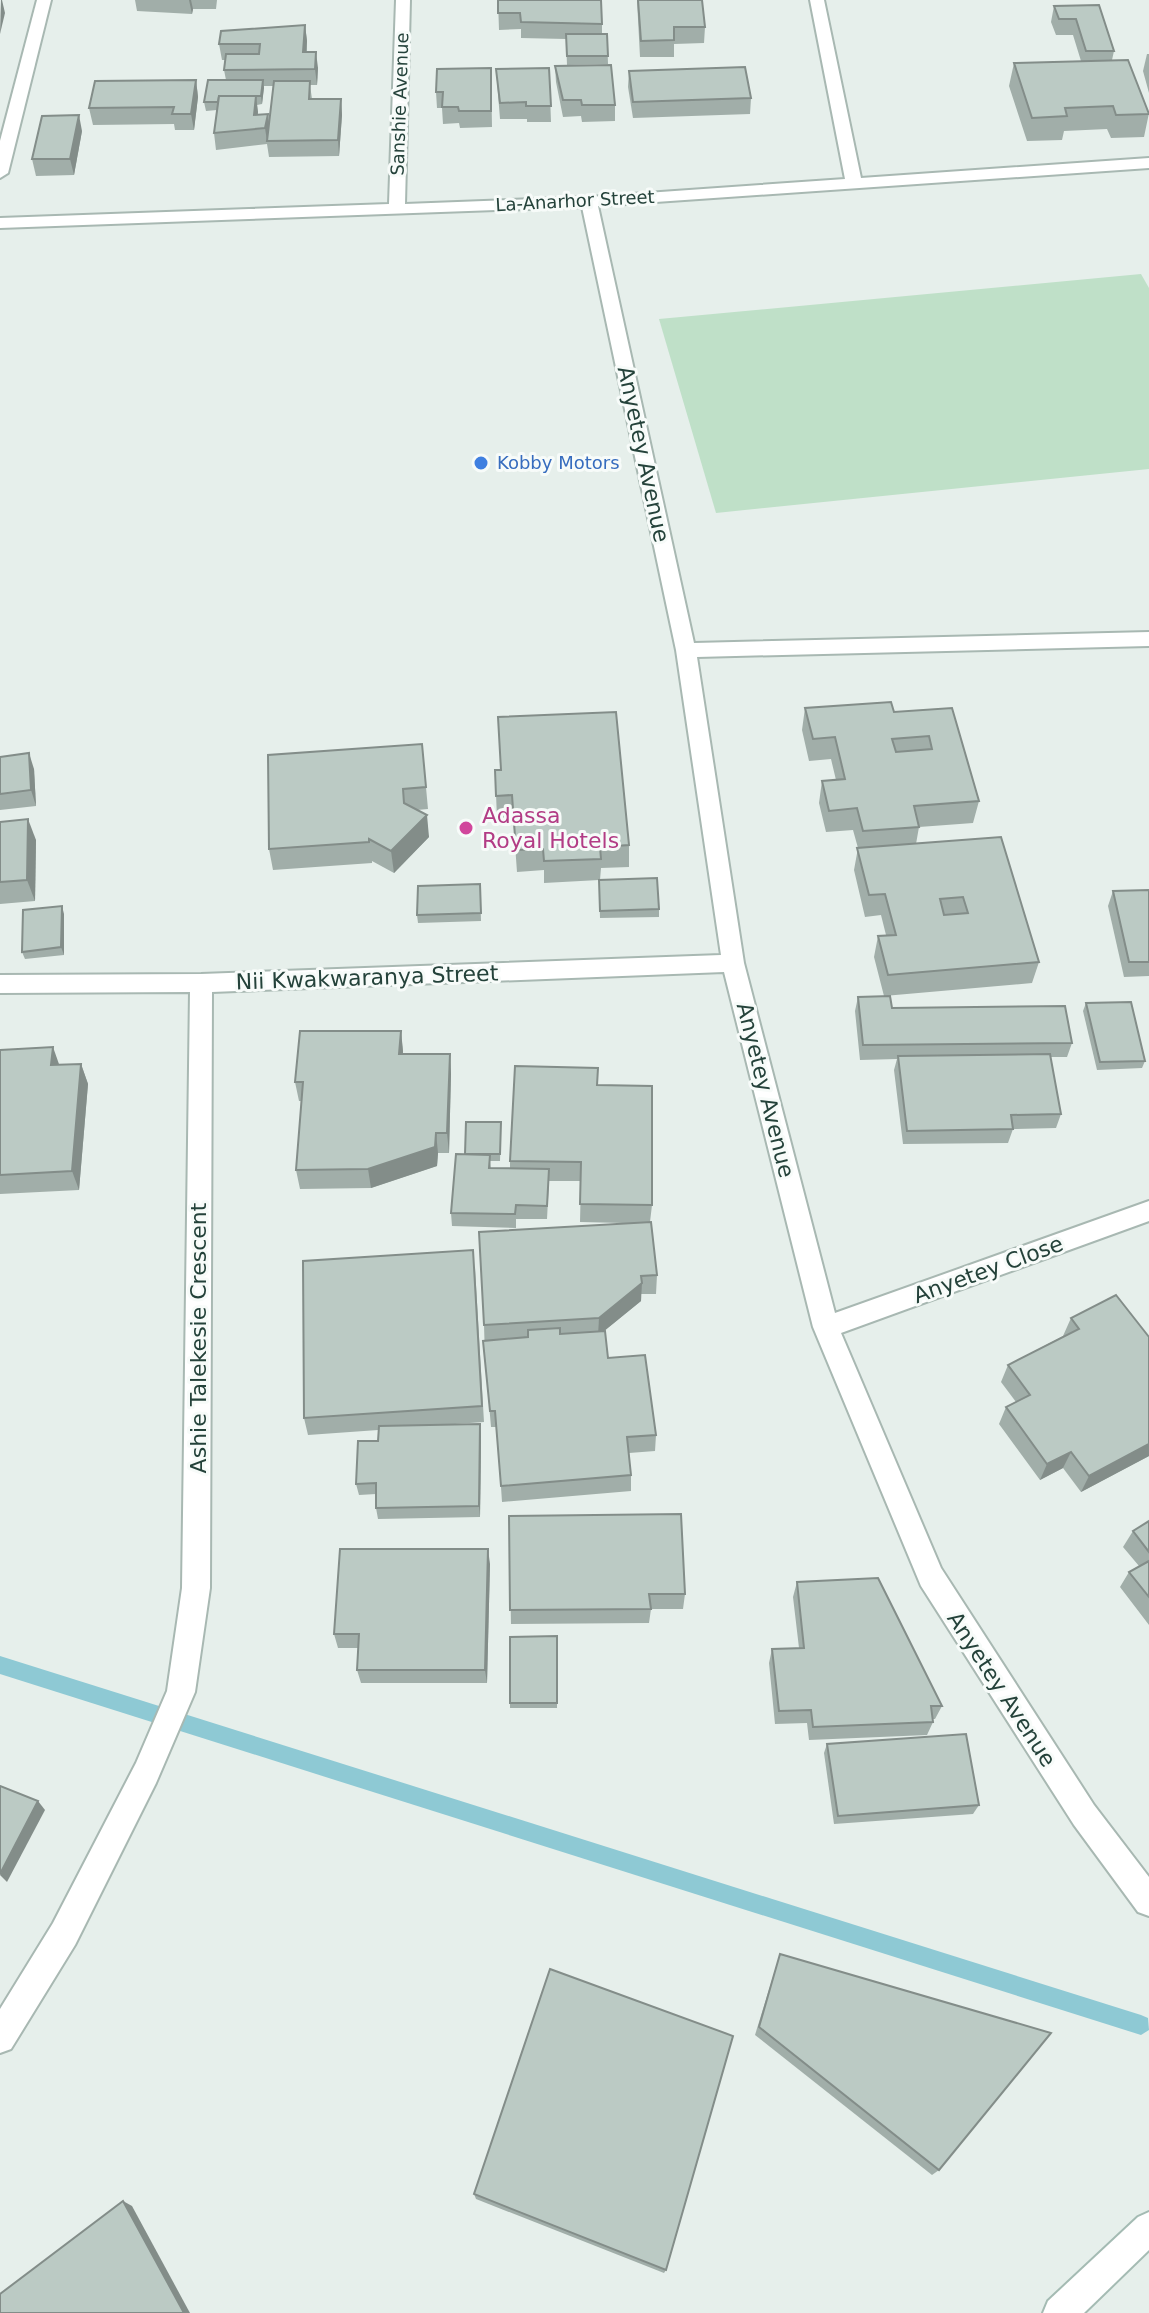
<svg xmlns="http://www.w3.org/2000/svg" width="1149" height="2313" font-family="'DejaVu Sans',sans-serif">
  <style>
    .green { fill: #bfe0c8 }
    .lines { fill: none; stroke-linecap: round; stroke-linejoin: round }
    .stream { fill: #8ec9d4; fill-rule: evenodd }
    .minor-casing { stroke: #a8b8b2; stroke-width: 4 }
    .secondary-casing { stroke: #a4bbb3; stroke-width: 4 }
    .minor { fill: #fff; fill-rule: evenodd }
    .secondary { fill: #fff; fill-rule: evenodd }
    .wall { fill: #a1aea9; fill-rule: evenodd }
    .shaded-wall { fill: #838d89 }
    .building { fill: #bbcac4; stroke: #838d89; stroke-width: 2; fill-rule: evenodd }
    .shop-dot { fill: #3f7fe0; stroke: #f7fbf9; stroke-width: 3 }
    .hotel-dot { fill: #d1479c; stroke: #f7fbf9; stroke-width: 3 }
    .labels { text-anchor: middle; stroke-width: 6; stroke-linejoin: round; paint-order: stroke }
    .far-street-label { font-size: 18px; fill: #24423a; stroke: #f7fbf9 }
    .far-shop-label { font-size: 18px; fill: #366cbe; stroke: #f7fbf9; text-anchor: start }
    .street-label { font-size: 22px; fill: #24423a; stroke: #f7fbf9 }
    .hotel-label { font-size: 22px; fill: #b23c85; stroke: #f7fbf9; text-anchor: start }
  </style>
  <rect width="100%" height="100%" fill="#e6efeb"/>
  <path class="green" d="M1141,274L1149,288V469L716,513L659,319Z"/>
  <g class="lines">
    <path class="stream" d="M0,1656L1141,2015L1148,2018L1149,2030L1141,2035L0,1674Z"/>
    <defs>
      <g id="minor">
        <path d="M37,0H51L8,173L0,178V141Z"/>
        <path d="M396,0H410L405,204L589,197L845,179L810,0H824L861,178L1149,158V168L598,206L694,643L1149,632V646L697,657L744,963L835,1313L1149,1201V1221L841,1333L941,1568L1094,1805L1149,1877V1916L1138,1912L1074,1825L921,1586L813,1327L724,972L212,992L210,1588L195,1692L156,1783L75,1945L11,2049L0,2053V2009L53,1923L136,1763L167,1691L182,1588L190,992L0,993V975L201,974L721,955L676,650L582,207L0,228V218L389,204Z"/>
      </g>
      <path id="secondary" d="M1149,2212V2250L1084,2313H1043L1048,2301L1138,2217Z"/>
    </defs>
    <use href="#minor" class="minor-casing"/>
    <use href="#secondary" class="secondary-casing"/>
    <use href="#minor" class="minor"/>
    <use href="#secondary" class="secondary"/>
  </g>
  <g class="wall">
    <path d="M135,0H217L216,9H193L192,14L137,11Z"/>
    <path d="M498,0L602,24V34H607L608,64L567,65L566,39L521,38V29L499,30Z"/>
    <path d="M637,0H702L705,27L704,43L674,44V57H640Z"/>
    <path d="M1099,5L1114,51L1112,60L1149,113L1144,137L1111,138L1107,129L1064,131L1062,140L1027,141L1009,86L1014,63L1081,61L1073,35H1056L1051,22L1054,6Z"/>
    <path d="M305,25L307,41V52L318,68L317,85H310L312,99H341L342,115L339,156L269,157L267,144L216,150L214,133L217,110L206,111L204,102L226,80L224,70L225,60H222L219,44ZM264,86H273L269,124L268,114L258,115L257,105L262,104Z"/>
    <path d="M1147,54H1149V93L1143,71Z"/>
    <path d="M555,66L615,105V121L582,122L581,116L563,117L556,82Z"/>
    <path d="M491,68L492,127L460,128L459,123L443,124L442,108H437L436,92Z"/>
    <path d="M549,68L551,122H527V119H500L496,69Z"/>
    <path d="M629,71L751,98L750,114L633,118L628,87Z"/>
    <path d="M196,80L198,97L194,130H175L174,124L93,125L89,108Z"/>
    <path d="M82,131L74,175L36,176L32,159Z"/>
    <path d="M805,708L894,712L952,708L979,801L973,823L919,827L916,844L1039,962L1032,983L884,996L874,957L878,936L886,935L881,915L865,917L854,870L858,848L853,830L826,832L819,803L822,781L836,780L831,759L809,761L802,730Z"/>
    <path d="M422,744L428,809L417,810L429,837L394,873L372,861V863L273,870L269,849Z"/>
    <path d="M0,757L34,769L36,806L0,810Z"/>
    <path d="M495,770L629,845V867L601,868L600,880L659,909V917L600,918L599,880L544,883V870L517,872L513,817L497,818Z"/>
    <path d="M0,822L36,840L35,901L0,904Z"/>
    <path d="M480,884L481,921L418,923L417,915Z"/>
    <path d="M1149,890V976L1124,977L1108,906L1113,891Z"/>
    <path d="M64,914V955L25,959L22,952Z"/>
    <path d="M858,997L892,1008L1072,1043L1067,1057H1050L1061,1114L1056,1128L1013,1129L1008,1143L903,1144L894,1070L897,1059L860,1060L855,1011Z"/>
    <path d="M1086,1003L1145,1061L1142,1068L1097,1070L1083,1011Z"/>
    <path d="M401,1031L403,1054H450L451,1074L449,1153H438L437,1166L371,1188L300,1189L296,1170L302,1101H299L295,1082Z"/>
    <path d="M0,1050L59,1065L81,1064L88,1084L79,1190L0,1194Z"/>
    <path d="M597,1085L652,1205L650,1222L657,1275L656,1294H641V1301L604,1331L608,1358L656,1435L655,1451L629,1453L631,1475V1491L502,1502L497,1427H491L485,1358L484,1325L623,1223L580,1222L581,1181H549L547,1219H516V1228L452,1226L451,1213L465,1154L501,1122L500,1161H490L491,1168H510V1161Z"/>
    <path d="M475,1268L484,1422L455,1424H480L481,1436L480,1517L378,1519L376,1508V1494L359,1495L356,1484L378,1441V1430L308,1435L304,1418Z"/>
    <path d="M1116,1295L1149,1456L1081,1492L1063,1468L1040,1480L999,1424L1006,1407L1016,1402L1001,1382L1008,1365L1063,1336L1071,1318Z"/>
    <path d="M509,1516L685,1594L683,1609H651L649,1623L511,1624Z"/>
    <path d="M1149,1521V1625L1120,1587L1129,1572L1139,1566L1123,1547L1133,1531Z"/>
    <path d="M490,1564L487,1683H361L357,1670L358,1648H338L334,1634Z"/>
    <path d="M797,1582L942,1706L935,1719H933V1722L927,1735L809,1740L807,1723L775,1724L769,1663L772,1649L799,1648L793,1597Z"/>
    <path d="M557,1636V1708H510V1703Z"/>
    <path d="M827,1744L979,1805L973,1814L834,1824L824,1753Z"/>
    <path d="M780,1954L939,2170L932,2175L755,2035Z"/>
    <path d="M474,2194L666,2270L664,2273L476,2199Z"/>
  </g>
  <g class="shaded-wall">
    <path d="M1,0H2L5,13L0,34Z"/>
    <path d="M189,0H191L193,9L192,14Z"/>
    <path d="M305,25L307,41L305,68L303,52Z"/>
    <path d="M316,52L318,68L317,85L315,69Z"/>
    <path d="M196,80L198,97L194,130L191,114Z"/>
    <path d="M263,80L264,88L262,104L261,96Z"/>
    <path d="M256,96L258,112L256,131L254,115Z"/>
    <path d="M341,99L342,115L339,156L338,140Z"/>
    <path d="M268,114L270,131L267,141L265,128Z"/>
    <path d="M79,115L82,131L74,175L70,159Z"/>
    <path d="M29,753L34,769L36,806L31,790Z"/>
    <path d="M427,815L429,837L394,873L391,851Z"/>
    <path d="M28,819L36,840L35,901L27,880Z"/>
    <path d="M62,906L64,914V955L61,947Z"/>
    <path d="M401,1031L403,1051L402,1074L399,1054Z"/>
    <path d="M53,1047L60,1067L51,1065Z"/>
    <path d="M450,1054L451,1074L449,1153L447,1133Z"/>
    <path d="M81,1064L88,1084L79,1190L72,1171Z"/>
    <path d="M436,1133L438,1153L437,1166L371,1188L368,1169Z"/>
    <path d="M642,1283L641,1301L598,1336L599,1318Z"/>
    <path d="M480,1424L481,1436L480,1517L479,1506Z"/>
    <path d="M1149,1444V1456L1081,1492L1089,1476Z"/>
    <path d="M1071,1452L1063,1468L1040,1480L1047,1464Z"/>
    <path d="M488,1549L490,1564L487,1683L485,1670Z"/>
    <path d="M38,1801L45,1810L7,1882L0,1875Z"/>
    <path d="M123,2201L132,2206L190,2313H184Z"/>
  </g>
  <g class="building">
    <path d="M498,0H601L602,24L521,22L520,13H498Z"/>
    <path d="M638,0H702L705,27H674V40L641,41Z"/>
    <path d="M1099,5L1114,51H1086L1076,19H1059L1054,6Z"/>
    <path d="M305,25L303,52H316L315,69L224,70L226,54H259L260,44H219L221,31Z"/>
    <path d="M566,34H607L608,56H567Z"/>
    <path d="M1128,60L1149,114L1116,115L1113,106L1065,108L1067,116L1032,118L1014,63Z"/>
    <path d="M611,65L615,105H582L581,100H563L555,66Z"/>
    <path d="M745,67L751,98L633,102L629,71Z"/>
    <path d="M491,68V111H459L458,107H442L443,92H436L437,69Z"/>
    <path d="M549,68L551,106H526V102L500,103L496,69Z"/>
    <path d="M196,80L191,114H172L174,107L89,108L95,81Z"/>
    <path d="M208,80H263L261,96H219L218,102H204Z"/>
    <path d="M274,81H310L309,99H341L338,140L267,141Z"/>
    <path d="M219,96H256L254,115L268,114L265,128L214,133Z"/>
    <path d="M79,115L70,159H32L42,116Z"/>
    <path d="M891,702L894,712L952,708L979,801L914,806L919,827L863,831L857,808L829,811L822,781L845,779L835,737L813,739L805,708ZM929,736L932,749L896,752L892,739Z"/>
    <path d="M616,712L629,845L600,847L601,859L544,861L543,849L516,850L512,795L496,796L495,770H501L498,717Z"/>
    <path d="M422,744L426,787L403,789L404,803L427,815L391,851L369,839V842L269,849L268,755Z"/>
    <path d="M29,753L31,790L0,794V757Z"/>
    <path d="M28,819L27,880L0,882V822Z"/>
    <path d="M1001,837L1039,962L888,975L878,936L896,935L885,894L869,895L857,848ZM963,897L968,913L944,915L940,899Z"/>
    <path d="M657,878L659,909L600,911L599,880Z"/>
    <path d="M480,884L481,913L417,915L418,886Z"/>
    <path d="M1149,890V962H1129L1113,891Z"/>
    <path d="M62,906L61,947L22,952L23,910Z"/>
    <path d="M890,996L892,1008L1065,1006L1072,1043L863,1045L858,997Z"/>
    <path d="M1131,1002L1145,1061L1100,1062L1086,1003Z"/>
    <path d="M300,1031H401L399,1054H450L447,1133H436L435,1147L368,1169L296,1170L303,1082H295Z"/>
    <path d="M53,1047L51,1065L81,1064L72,1171L0,1175V1050Z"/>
    <path d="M1050,1054L1061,1114L1011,1115L1013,1129L907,1131L898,1056Z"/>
    <path d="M515,1066L598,1068L597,1085L652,1086V1205L580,1204L581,1162L510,1161Z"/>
    <path d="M466,1122H501L500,1154H465Z"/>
    <path d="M456,1154L490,1155L489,1168L549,1169L547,1206L516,1205L515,1214L451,1213Z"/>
    <path d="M651,1222L657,1275L641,1276L642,1283L599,1318L484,1325L479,1232Z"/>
    <path d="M473,1250L482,1406L304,1418L303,1261Z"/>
    <path d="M1116,1295L1149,1337V1444L1089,1476L1071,1452L1047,1464L1006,1407L1030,1395L1008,1365L1079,1329L1071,1318Z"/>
    <path d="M560,1328V1334L605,1331L608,1358L645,1355L656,1435L627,1437L631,1475L501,1486L495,1411H490L483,1341L528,1337V1330Z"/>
    <path d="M480,1424L479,1506L376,1508V1483L356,1484L358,1441H378L379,1426Z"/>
    <path d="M681,1514L685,1594H649L651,1609L510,1610L509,1516Z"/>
    <path d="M1149,1521V1552L1133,1531Z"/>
    <path d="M340,1549H488L485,1670H357L359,1634H334Z"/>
    <path d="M1149,1561V1597L1129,1572Z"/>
    <path d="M878,1578L942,1706H931L933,1722L813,1727L811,1710L779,1711L772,1649L804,1648L797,1582Z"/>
    <path d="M557,1636V1703H510V1637Z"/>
    <path d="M966,1734L979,1805L838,1816L827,1744Z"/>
    <path d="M0,1786L38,1801L0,1874Z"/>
    <path d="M780,1954L1051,2033L939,2170L759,2027Z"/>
    <path d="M550,1969L733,2036L666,2270L474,2194Z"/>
    <path d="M123,2201L184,2313H0V2294Z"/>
  </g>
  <circle class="shop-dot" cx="481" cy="463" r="8"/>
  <circle class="hotel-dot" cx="466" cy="828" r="8"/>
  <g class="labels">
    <g class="far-street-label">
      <text transform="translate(400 104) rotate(-88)" y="6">Sanshie Avenue</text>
      <text transform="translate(575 201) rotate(-3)" y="6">La-Anarhor Street</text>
    </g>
    <g class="far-shop-label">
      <text x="497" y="469">Kobby Motors</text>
    </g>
    <g class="street-label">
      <text transform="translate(644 454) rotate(78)" y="8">Anyetey Avenue</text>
      <text transform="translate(367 977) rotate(-2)" y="8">Nii Kwakwaranya Street</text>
      <text transform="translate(766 1090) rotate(76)" y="8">Anyetey Avenue</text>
      <text transform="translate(988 1269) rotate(-20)" y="8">Anyetey Close</text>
      <text transform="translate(198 1338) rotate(-90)" y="8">Ashie Talekesie Crescent</text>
      <text transform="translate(1002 1689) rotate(57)" y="8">Anyetey Avenue</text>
    </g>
    <g class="hotel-label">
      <text x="482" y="823">Adassa<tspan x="482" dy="25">Royal Hotels</tspan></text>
    </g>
  </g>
</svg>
